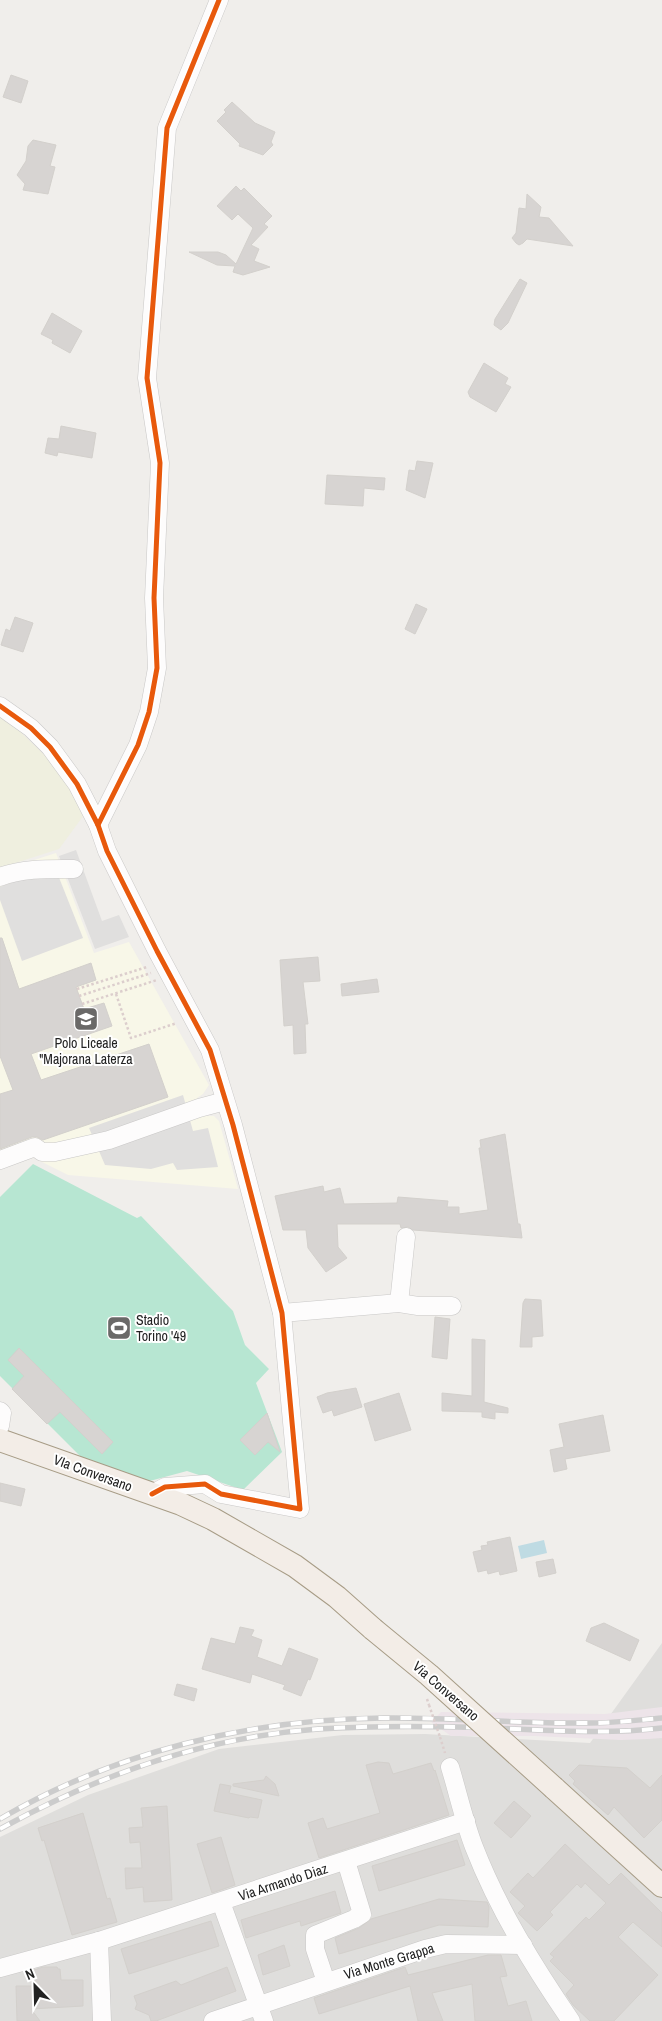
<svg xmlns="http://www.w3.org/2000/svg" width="662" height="2021" font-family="'Archivo Narrow',sans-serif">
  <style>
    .residential { fill: #dfdedc }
    .industrial { fill: #ede4e9 }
    .education { fill: #f8f7e8 }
    .farmland { fill: #efefdf }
    .pitch { fill: #b7e6d2 }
    .parking { fill: #e0dfde }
    .water { fill: #bfdbe3 }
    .building { fill: #d7d4d2; stroke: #d3d0cc }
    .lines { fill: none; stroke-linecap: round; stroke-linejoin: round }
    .minor-casing { stroke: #c9c8c7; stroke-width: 19 }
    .major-casing { stroke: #a79c86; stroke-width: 24 }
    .path { stroke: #dccecd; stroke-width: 2.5; stroke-dasharray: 2.5 2.5; stroke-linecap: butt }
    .minor { stroke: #fdfcfc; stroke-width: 18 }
    .major { stroke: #f3ede7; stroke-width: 22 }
    .rail-casing { stroke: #ccc; stroke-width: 5.5 }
    .rail { stroke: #fff; stroke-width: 4; stroke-dasharray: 11; stroke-linecap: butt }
    .major-bridge-casing { stroke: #a79c86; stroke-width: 24; stroke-linecap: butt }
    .path-bridge { stroke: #dccecd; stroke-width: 2.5; stroke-dasharray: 2.5 2.5; stroke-linecap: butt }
    .major-bridge { stroke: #f3ede7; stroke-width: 22 }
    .cycleway-casing { stroke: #fff; stroke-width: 8 }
    .cycleway { stroke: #e8590c; stroke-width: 5 }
    .labels { text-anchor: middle; stroke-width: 4; stroke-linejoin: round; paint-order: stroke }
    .poi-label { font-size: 14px; fill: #222; stroke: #fff }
    .street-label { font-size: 14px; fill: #222; stroke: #fff }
  </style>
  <rect width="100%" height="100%" fill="#f0eeeb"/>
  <path class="residential" d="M662,1643V2021H0V1837L88,1795L219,1749L343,1735L425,1734L590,1743Z"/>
  <path class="industrial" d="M662,1707V1738L648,1739L621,1740L534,1736H451L431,1722L441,1712L605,1714Z"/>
  <path class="education" d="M56,853L94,953L129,942L209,1085L203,1094L197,1098L204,1116H214L219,1121L238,1189L68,1175L32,1157L0,1169V871Z"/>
  <path class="farmland" d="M0,716L14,726L50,760L71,789L84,815L59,849L0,868Z"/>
  <path class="pitch" d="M33,1164L137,1218L141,1216L233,1311L245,1345L269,1369L256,1383L282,1452L243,1490L187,1471L146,1482L83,1459L0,1376V1197Z"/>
  <g class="parking">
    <path d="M76,850L102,921L119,915L129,937L95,949L59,856Z"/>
    <path d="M58,875L83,938L22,961L0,900V887L30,876Z"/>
    <path d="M183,1095L193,1131L208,1128L218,1167L177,1170L173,1163L151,1169L105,1165L89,1128Z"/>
  </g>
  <path class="water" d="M544,1540L547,1553L521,1559L518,1546Z"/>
  <g class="building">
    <path d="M11,75L28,81L21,103L3,97Z"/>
    <path d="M232,102L255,123L275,132L271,142L273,145L263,155L239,146L240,144L217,121L226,112L224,110Z"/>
    <path d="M33,140L56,145L50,166L55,167L48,194L23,190L25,184L17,175L26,161L28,146Z"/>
    <path d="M236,186L241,191L244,188L272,216L264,224L268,227L251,245L259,249L254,261L270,267L243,275L233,272L235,266L217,265L189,252H218L226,255L236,264L253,228L238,214L232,220L217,206Z"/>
    <path d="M527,194L541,207L539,217L549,218L573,246L527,239L523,243L519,245L516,243L512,238L516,233L519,208L526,209Z"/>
    <path d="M520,279L527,283L508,323L501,330L494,325L495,319Z"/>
    <path d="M52,313L82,331L70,353L52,343L53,340L41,334Z"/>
    <path d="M484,363L508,378L505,384L511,387L496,412L470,397L468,392Z"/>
    <path d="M61,426L96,433L92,458L58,452L57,456L45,453L48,438L59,439Z"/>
    <path d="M417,461L433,463L425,498L406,490L409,470L415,471Z"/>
    <path d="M327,475L385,478L384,490L364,488L363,506L325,504Z"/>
    <path d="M416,604L427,609L415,634L405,629Z"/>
    <path d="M15,617L33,623L23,652L1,645L6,629L10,631Z"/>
    <path d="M0,938H2L19,989L91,963L96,980L76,987L84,1009L104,1003L112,1026L31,1054L41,1080L149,1044L168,1097L43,1140L37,1137H32L0,1149V1094L13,1090L0,1056Z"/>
    <path d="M318,957L320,981L303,982L308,1024H305L306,1053L294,1054L293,1025L284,1026L280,960Z"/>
    <path d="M377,979L379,992L342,996L341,984Z"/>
    <path d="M505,1134L518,1224H520L522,1238L413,1230L408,1227L401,1228L400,1224H337L338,1247L347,1258L326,1272L308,1248L306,1230H283L275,1196L323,1186L324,1192L340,1188L344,1204L397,1203L398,1197L448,1201L447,1207H459V1214L488,1210L479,1148H481L480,1140Z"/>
    <path d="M525,1299L541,1300L543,1336L532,1337V1347H520L523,1303Z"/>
    <path d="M435,1317L450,1319L447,1359L432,1357Z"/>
    <path d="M472,1339L485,1340L484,1402L508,1408V1413L495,1412V1419L482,1417V1412L442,1411V1393L472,1396Z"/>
    <path d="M19,1348L113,1442L102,1454L60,1412L47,1424L12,1389L24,1376L8,1360Z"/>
    <path d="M356,1388L362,1407L334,1416L332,1410L323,1413L317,1397L327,1393Z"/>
    <path d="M399,1393L411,1430L375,1441L364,1404Z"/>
    <path d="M267,1413L280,1452L268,1442L255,1455L240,1440Z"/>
    <path d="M603,1415L610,1451L565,1459L567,1469L554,1472L550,1450L564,1447L559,1424Z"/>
    <path d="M0,1483L25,1489L21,1506L0,1501Z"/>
    <path d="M510,1537L517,1571L500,1575L499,1571L488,1574L487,1570L478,1572L473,1552L482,1550L481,1546L488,1545L487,1542Z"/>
    <path d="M553,1559L556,1573L539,1577L536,1562Z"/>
    <path d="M604,1623L639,1640L630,1661L586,1641L591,1628Z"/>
    <path d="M240,1627L254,1630L251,1636L262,1640L257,1657L282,1666L289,1648L318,1659L310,1680L308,1679L301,1696L283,1689L285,1685L252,1674L250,1683L202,1669L211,1638L235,1644Z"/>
    <path d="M177,1684L197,1689L194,1701L174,1695Z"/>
    <path d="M378,1762L389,1763L393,1774L431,1763L434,1771L435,1770L449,1815L319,1858L308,1823L323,1818L327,1829L380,1813L366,1765Z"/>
    <path d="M579,1765L627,1768L650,1788L662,1775V1820L644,1838L614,1807L608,1815L573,1784L575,1781L569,1775Z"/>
    <path d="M266,1776L275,1784L279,1796L233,1786V1784L264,1780Z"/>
    <path d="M220,1784L231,1786L229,1793L262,1800L258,1818L250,1817L249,1818L214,1811Z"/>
    <path d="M514,1801L531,1816L511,1838L494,1823Z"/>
    <path d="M167,1806L172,1900L144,1902L143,1887L126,1889L125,1868H142L140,1842L130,1843L129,1828L143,1827L141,1808Z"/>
    <path d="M83,1813L107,1899L110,1898L117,1922L72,1935L44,1840L42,1841L38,1828Z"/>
    <path d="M221,1837L235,1885L212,1893L197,1844Z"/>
    <path d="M457,1840L465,1865L379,1891L372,1866Z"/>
    <path d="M565,1844L609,1885L621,1873L662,1913V1947L633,1922L618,1937L658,1975L614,2021H590L573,2005L566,1994L574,1985L550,1961L554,1957L550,1954L586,1917L589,1920L606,1903L585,1883L581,1888L577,1884L550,1912L553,1915L537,1931L518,1913L525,1906L510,1892L528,1873L533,1878Z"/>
    <path d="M335,1891L341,1913L301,1926L300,1921L246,1938L241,1920Z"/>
    <path d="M439,1899L487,1902L489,1907L488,1927L439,1925L339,1954L335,1938L359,1928L371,1919Z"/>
    <path d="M211,1921L219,1946L129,1974L121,1949Z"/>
    <path d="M284,1945L290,1966L263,1975L258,1955Z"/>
    <path d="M488,1955H501L507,1976L500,1977L508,2006L526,2001L532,2021H475L472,1984L432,1993L443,2021H418L410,1986L319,2014L314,1998L405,1967L408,1975Z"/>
    <path d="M43,1967H57L58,1969H60L61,1980H83V2006L31,2009L40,2021H17L16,1986H32L31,1971Z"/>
    <path d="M227,1967L236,1991L156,2021H151L149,2015L135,2009L137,2004L134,1996L176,1981L181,1985Z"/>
  </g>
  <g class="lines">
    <defs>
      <g id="minor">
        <path d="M0,706L31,728L50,747L77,784L98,825L107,851L157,951L210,1050L233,1125L282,1313L300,1509L221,1494L205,1484L165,1487L152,1494"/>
        <path d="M98,825L138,745L149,712L157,668L154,598L160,463L147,378L167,128L219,0"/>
        <path d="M0,877C22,868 51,869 74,869"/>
        <path d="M0,1160L35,1147L42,1152H55L109,1140L199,1108L225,1101"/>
        <path d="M399,1303L406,1237"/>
        <path d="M282,1313L399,1303L418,1306H452"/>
        <path d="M0,1411L2,1413L0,1426"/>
        <path d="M450,1767C458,1793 464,1821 474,1847C498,1909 534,1967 571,2021"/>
        <path d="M221,1902L264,2021"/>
        <path d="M99,1941L102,2021"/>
        <path d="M0,1968L99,1941L466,1821"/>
        <path d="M326,1982L315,1949V1935L354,1919L362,1914L346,1861"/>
        <path d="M213,2021L425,1949L446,1944L523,1945"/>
      </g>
      <g id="major">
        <path d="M0,1440L181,1504L213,1519L295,1566L337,1597L373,1629"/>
        <path d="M554,1788L662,1886"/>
      </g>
    </defs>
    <use href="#minor" class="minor-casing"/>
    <use href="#major" class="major-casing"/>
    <g class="path">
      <path d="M77,989L147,967"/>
      <path d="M116,994L131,1038L177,1023"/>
      <path d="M79,996L151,973"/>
      <path d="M82,1004L157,980"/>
      <path d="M427,1699L429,1705"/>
      <path d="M440,1737L445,1753"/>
    </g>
    <use href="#minor" class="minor"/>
    <use href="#major" class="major"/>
    <defs>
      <g id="rail">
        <path d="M0,1819C114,1752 251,1719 383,1718C452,1717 521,1724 590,1723C614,1723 638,1720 662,1718"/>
        <path d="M0,1829C98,1775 206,1737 318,1729C365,1726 412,1726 458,1727C527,1728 594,1736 662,1728"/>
      </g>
    </defs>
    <use href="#rail" class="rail-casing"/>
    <use href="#rail" class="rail"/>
    <defs>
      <path id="major-bridge" d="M373,1629L429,1675L554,1788"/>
    </defs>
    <use href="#major-bridge" class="major-bridge-casing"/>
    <path class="path-bridge" d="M429,1705L440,1737"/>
    <use href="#major-bridge" class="major-bridge"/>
    <defs>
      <g id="cycleway">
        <path d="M0,706L31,728L50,747L77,784L98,825L107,851L157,951L210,1050L233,1125L282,1313L300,1509L221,1494L205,1484L165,1487L152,1494"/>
        <path d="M98,825L138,745L149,712L157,668L154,598L160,463L147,378L167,128L219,0"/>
      </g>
    </defs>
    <use href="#cycleway" class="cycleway-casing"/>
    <use href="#cycleway" class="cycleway"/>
  </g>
  <defs>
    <symbol id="school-square" viewBox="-11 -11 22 22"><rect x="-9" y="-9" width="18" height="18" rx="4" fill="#6a6968" stroke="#fff"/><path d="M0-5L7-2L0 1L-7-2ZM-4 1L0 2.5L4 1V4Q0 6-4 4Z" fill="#fff"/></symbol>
    <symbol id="stadium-square" viewBox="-11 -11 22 22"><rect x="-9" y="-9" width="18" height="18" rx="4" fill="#6a6968" stroke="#fff"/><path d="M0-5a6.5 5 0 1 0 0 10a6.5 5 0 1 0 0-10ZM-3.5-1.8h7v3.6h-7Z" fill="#fff"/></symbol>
  </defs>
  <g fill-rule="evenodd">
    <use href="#school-square" x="72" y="1005" width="28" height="28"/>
    <use href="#stadium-square" x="105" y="1314" width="28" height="28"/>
  </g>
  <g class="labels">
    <g class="poi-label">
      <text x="86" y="1048">Polo Liceale<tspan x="86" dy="16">"Majorana Laterza</tspan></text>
      <text x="136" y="1325" text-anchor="start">Stadio<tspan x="136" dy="16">Torino '49</tspan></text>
    </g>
    <g class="street-label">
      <text transform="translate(93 1473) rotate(20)" y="5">VIa Conversano</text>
      <text transform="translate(446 1691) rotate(41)" y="5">Via Conversano</text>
      <text transform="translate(283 1882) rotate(-18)" y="5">Via Armando Diaz</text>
      <text transform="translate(389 1961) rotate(-17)" y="5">Via Monte Grappa</text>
    </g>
  </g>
  <g transform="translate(35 1986) rotate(337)" stroke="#ffffff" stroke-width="4" paint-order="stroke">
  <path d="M0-4L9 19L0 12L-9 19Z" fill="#222222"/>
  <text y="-8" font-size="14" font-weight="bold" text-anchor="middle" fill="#222222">N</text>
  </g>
</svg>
